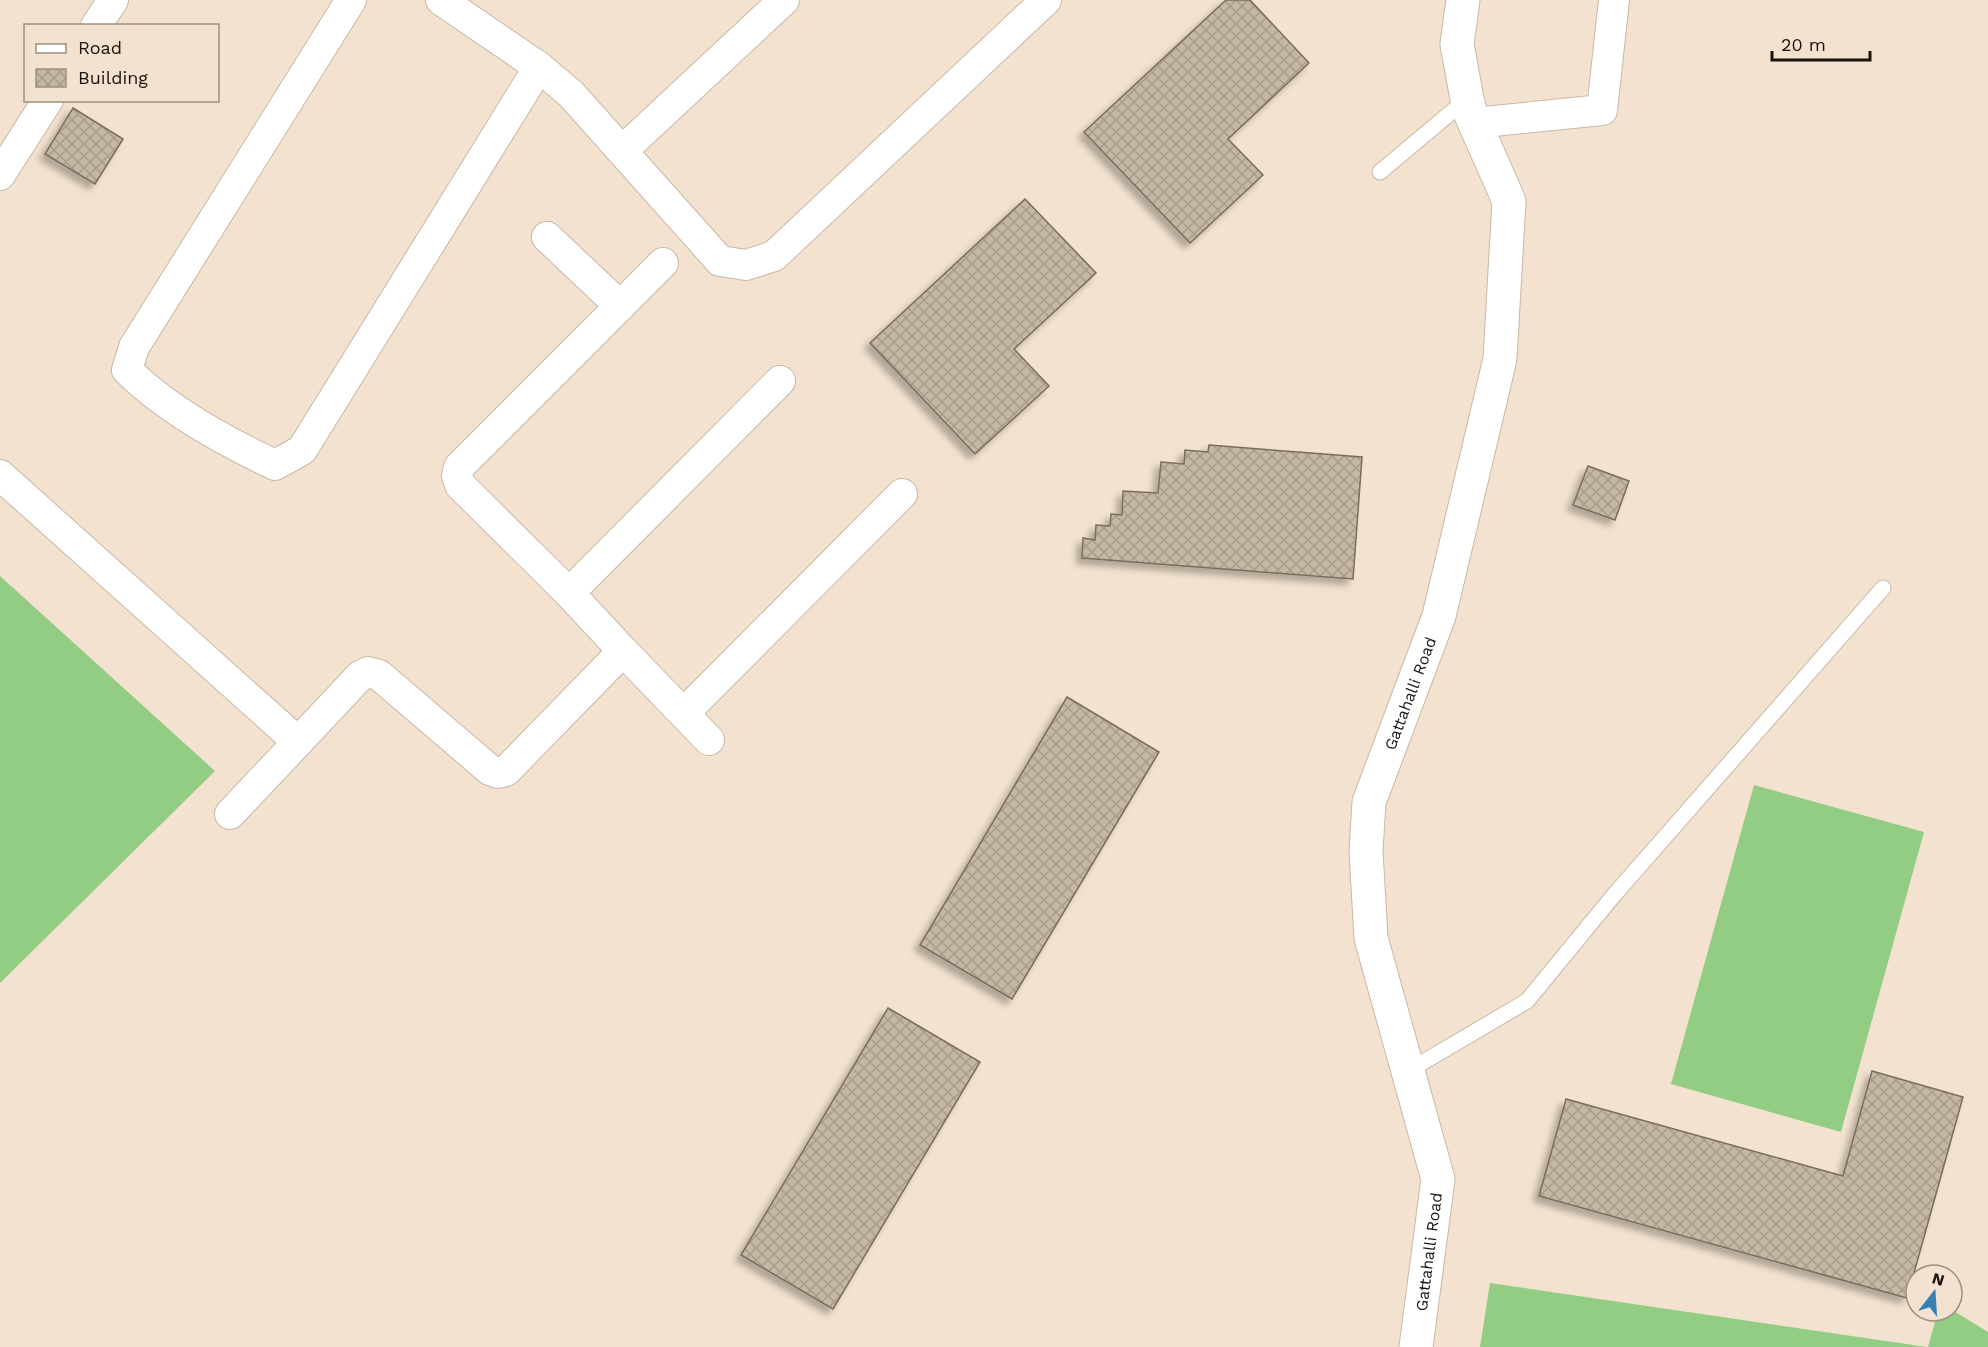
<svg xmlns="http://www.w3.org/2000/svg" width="1988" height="1347" font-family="'Work Sans',sans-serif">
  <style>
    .grass { fill: #93cc83 }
    .building { fill: url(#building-cross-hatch); stroke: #796e5b; stroke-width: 1.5; filter: url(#shadow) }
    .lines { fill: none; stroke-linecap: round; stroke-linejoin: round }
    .lane-casing { stroke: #c9b8a6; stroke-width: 17 }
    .street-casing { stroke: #c9b8a6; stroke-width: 32 }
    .secondary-casing { stroke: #c9b8a6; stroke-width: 35 }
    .lane { stroke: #fff; stroke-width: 15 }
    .street { stroke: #fff; stroke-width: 30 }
    .secondary { stroke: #fff; stroke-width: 33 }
    .labels { text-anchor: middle; stroke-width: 6; stroke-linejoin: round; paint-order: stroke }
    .street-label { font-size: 16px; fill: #19140d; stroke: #f2e2cf }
  </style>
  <defs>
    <pattern id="building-cross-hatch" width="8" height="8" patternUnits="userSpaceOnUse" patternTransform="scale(1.5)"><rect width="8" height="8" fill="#c4b7a3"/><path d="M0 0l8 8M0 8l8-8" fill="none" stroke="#a89c8b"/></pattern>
    <filter id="shadow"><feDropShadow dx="-5.5" dy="5.5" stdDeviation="3" flood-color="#0004"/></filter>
  </defs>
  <rect width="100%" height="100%" fill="#f2e2cf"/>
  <g class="grass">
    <path d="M0,576L215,771L0,983Z"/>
    <path d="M1754,785L1924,832L1841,1132L1671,1084Z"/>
    <path d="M1490,1283L1927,1347H1480Z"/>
    <path d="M1952,1310L1988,1332V1347H1928L1938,1311Z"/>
  </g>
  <g class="building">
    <path d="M1226,0H1250L1309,63L1228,139L1263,175L1190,243L1084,132Z"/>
    <path d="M73,108L123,139L95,184L45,154Z"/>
    <path d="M1025,199L1096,273L1014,349L1049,386L975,454L870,343Z"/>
    <path d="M1209,445L1362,457L1353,579L1082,558L1083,538L1095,540L1096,525L1110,526L1111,514L1122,515L1123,491L1158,493L1161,462L1184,464L1185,450L1208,452Z"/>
    <path d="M1588,466L1629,481L1615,520L1573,505Z"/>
    <path d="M1067,697L1159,752L1012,999L920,945Z"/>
    <path d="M888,1008L980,1062L833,1309L741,1255Z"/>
    <path d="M1872,1071L1963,1097L1907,1298L1539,1196L1566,1099L1843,1176Z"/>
  </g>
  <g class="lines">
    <defs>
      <g id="lane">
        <path d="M1380,172L1467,99"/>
        <path d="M1408,1071L1527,1001L1614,895L1883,588"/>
      </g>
      <g id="street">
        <path d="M351,0L134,347L127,370C167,410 224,441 275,465L302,450L539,67"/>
        <path d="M441,0L539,67L571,94L720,261L746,265L774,256L1046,0"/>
        <path d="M96,26L113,0"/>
        <path d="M1474,123L1602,110L1614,0"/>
        <path d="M622,151L784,0"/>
        <path d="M0,175L48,100"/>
        <path d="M547,237L620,306"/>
        <path d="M0,475L298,742L360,676L368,672L379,675L490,770L498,773L506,771L623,651L709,740"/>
        <path d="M569,593L780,381"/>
        <path d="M623,651L569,593L460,485L457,476L459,467L663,263"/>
        <path d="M684,713L902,494"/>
        <path d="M230,814L298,742"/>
      </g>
      <g id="secondary">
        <path id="s1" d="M1416,1347L1438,1179L1371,938L1366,851L1369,802L1439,616L1500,359L1509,201L1471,115L1467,99L1457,44L1463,0"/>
      </g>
    </defs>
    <use href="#lane" class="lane-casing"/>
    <use href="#street" class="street-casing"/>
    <use href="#secondary" class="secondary-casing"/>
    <use href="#lane" class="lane"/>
    <use href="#street" class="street"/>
    <use href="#secondary" class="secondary"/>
  </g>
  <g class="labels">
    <g class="street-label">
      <text dy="6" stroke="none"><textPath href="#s1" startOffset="672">Gattahalli Road</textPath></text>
      <text dy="6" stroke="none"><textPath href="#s1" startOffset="96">Gattahalli Road</textPath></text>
    </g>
  </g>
  <rect x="24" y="24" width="195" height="78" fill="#f2e2cf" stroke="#9b9081" stroke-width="1.5"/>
  <rect x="36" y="44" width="30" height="9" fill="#ffffff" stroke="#9b9081" stroke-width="1.5"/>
  <text x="78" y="54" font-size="18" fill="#19140d">Road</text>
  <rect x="36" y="69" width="30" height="18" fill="url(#building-cross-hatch)" stroke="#9b9081" stroke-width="1.5"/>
  <text x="78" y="84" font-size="18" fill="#19140d">Building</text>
  <g transform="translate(1934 1293) rotate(17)"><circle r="28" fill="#f2e2cf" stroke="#9b9081" stroke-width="1.5"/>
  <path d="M0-4.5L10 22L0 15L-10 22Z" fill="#3880b4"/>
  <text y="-9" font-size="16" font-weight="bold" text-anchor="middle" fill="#19140d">N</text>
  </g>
  <path d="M1772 51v9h98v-9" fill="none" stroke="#19140d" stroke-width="3"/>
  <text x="1781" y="51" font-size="18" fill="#19140d" stroke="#f2e2cf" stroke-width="4.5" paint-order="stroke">20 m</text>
</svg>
